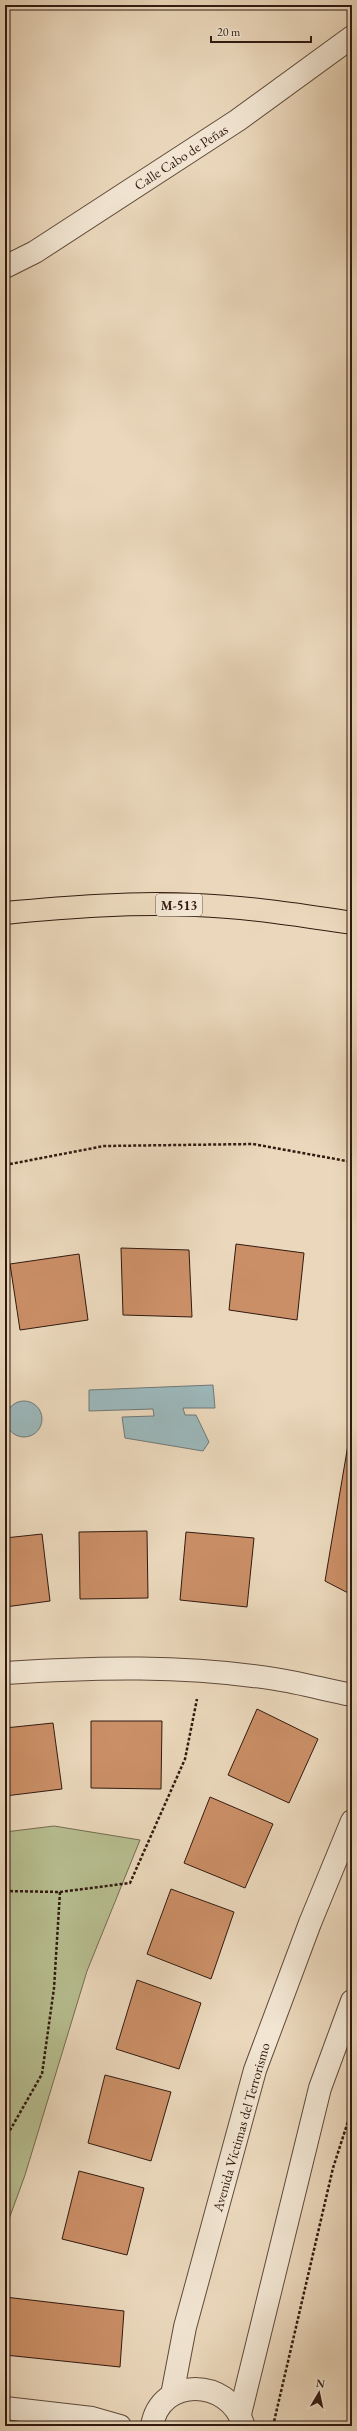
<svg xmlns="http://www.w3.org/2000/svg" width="357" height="2431" font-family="'EB Garamond',serif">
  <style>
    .green { fill: #b7bf91; stroke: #746c50 }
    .water { fill: #9cb8bb; stroke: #717977 }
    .building { fill: #cb8f67; stroke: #311a10 }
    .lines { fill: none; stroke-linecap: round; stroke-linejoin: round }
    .minor-casing { stroke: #604a3b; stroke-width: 24 }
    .primary-casing { stroke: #311a10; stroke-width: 24 }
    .path { stroke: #311a10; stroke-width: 2.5; stroke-dasharray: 3 2; stroke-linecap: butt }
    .minor { stroke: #f2e6d3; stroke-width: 22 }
    .primary { stroke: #ebd8bc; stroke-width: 22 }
    .labels { text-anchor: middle; stroke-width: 3.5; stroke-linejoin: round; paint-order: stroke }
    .shield { fill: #f2e6d3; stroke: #6b574a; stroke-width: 1 }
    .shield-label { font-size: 13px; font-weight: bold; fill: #311a10 }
    .street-label { font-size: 14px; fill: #311a10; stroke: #f2e6d3 }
  </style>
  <rect width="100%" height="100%" fill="#ebd8bc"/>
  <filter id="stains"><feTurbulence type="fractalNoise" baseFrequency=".005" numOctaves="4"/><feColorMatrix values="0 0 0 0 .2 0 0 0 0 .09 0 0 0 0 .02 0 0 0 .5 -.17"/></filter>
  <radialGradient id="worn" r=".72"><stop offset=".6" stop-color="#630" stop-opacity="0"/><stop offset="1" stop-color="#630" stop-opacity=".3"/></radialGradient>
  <path class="green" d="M54,1826L140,1840L87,1971L25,2175L5,2230V1832Z"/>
  <g class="water">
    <path d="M213,1385L215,1408H183L185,1415H196L209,1442L203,1451L125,1438L122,1417L154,1416L153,1409L89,1411V1390Z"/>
    <circle cx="24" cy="1419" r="18"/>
  </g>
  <g class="building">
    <path d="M236,1244L304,1253L297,1320L229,1310Z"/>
    <path d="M121,1248L189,1250L192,1317L123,1315Z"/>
    <path d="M79,1254L88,1320L20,1330L10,1264Z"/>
    <path d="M352,1421V1595L325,1581Z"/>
    <path d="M147,1531L148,1598L80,1599L79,1532Z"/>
    <path d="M186,1532L254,1538L247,1607L180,1600Z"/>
    <path d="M42,1534L50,1601L5,1607V1538Z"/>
    <path d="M257,1709L318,1739L289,1803L228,1775Z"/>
    <path d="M91,1721H162L161,1789L91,1788Z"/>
    <path d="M53,1723L62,1789L5,1796V1728Z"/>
    <path d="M210,1797L273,1824L245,1888L184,1863Z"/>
    <path d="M171,1889L234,1912L211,1979L147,1954Z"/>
    <path d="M137,1980L201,2003L179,2069L116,2049Z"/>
    <path d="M105,2075L171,2092L151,2161L88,2143Z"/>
    <path d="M79,2171L144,2188L127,2255L62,2239Z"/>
    <path d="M5,2297L124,2311L120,2367L5,2355Z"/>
  </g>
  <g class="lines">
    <defs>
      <g id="minor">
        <path d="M5,267L35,252L238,120L352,37"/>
        <path d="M5,1673C95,1667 185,1665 275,1679C301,1683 326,1690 352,1695"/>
        <path d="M172,2395L185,2327L255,2070L310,1923L352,1821"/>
        <path d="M5,2408L92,2418L120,2426"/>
        <path d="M240,2414L320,2088L352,2001"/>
        <path d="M152,2426C160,2376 229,2378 243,2424"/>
      </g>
      <path id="primary" d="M5,913C68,907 132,902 196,905C248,907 300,915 352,923"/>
    </defs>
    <use href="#minor" class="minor-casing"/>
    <use href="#primary" class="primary-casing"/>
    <g class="path">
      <path d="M5,1165L104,1146L253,1144L352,1162"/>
      <path d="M5,1891L60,1892L54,1988L42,2074L5,2139"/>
      <path d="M60,1892L130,1883L185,1759L197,1699"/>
      <path d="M273,2426L333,2168L352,2109"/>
    </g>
    <use href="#minor" class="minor"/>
    <use href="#primary" class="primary"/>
  </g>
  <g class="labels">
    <rect class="shield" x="156" y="894" width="46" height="22" rx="3"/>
    <g class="shield-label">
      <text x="179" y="910">M-513</text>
    </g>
    <g class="street-label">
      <text transform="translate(181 157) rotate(-33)" y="5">Calle Cabo de Peñas</text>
      <text transform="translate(241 2127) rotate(-74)" y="5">Avenida Víctimas del Terrorismo</text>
    </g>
  </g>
  <rect width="357" height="2431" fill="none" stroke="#ebd8bc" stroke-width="20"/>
  <rect x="6" y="6" width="345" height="2419" fill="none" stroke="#311a10" stroke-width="2"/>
  <rect x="10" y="10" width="337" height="2411" fill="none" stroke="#311a10"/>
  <g transform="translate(319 2393) rotate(9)" stroke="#f2e6d3" stroke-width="3" paint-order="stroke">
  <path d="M0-3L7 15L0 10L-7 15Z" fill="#311a10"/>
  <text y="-6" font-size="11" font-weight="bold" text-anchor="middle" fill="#311a10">N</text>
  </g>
  <path d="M211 36v6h100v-6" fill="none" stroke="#311a10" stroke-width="2"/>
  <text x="217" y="36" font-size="12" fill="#311a10" stroke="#f2e6d3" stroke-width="3" paint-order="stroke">20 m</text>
  <rect width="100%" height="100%" filter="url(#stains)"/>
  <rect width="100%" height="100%" fill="url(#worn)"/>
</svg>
